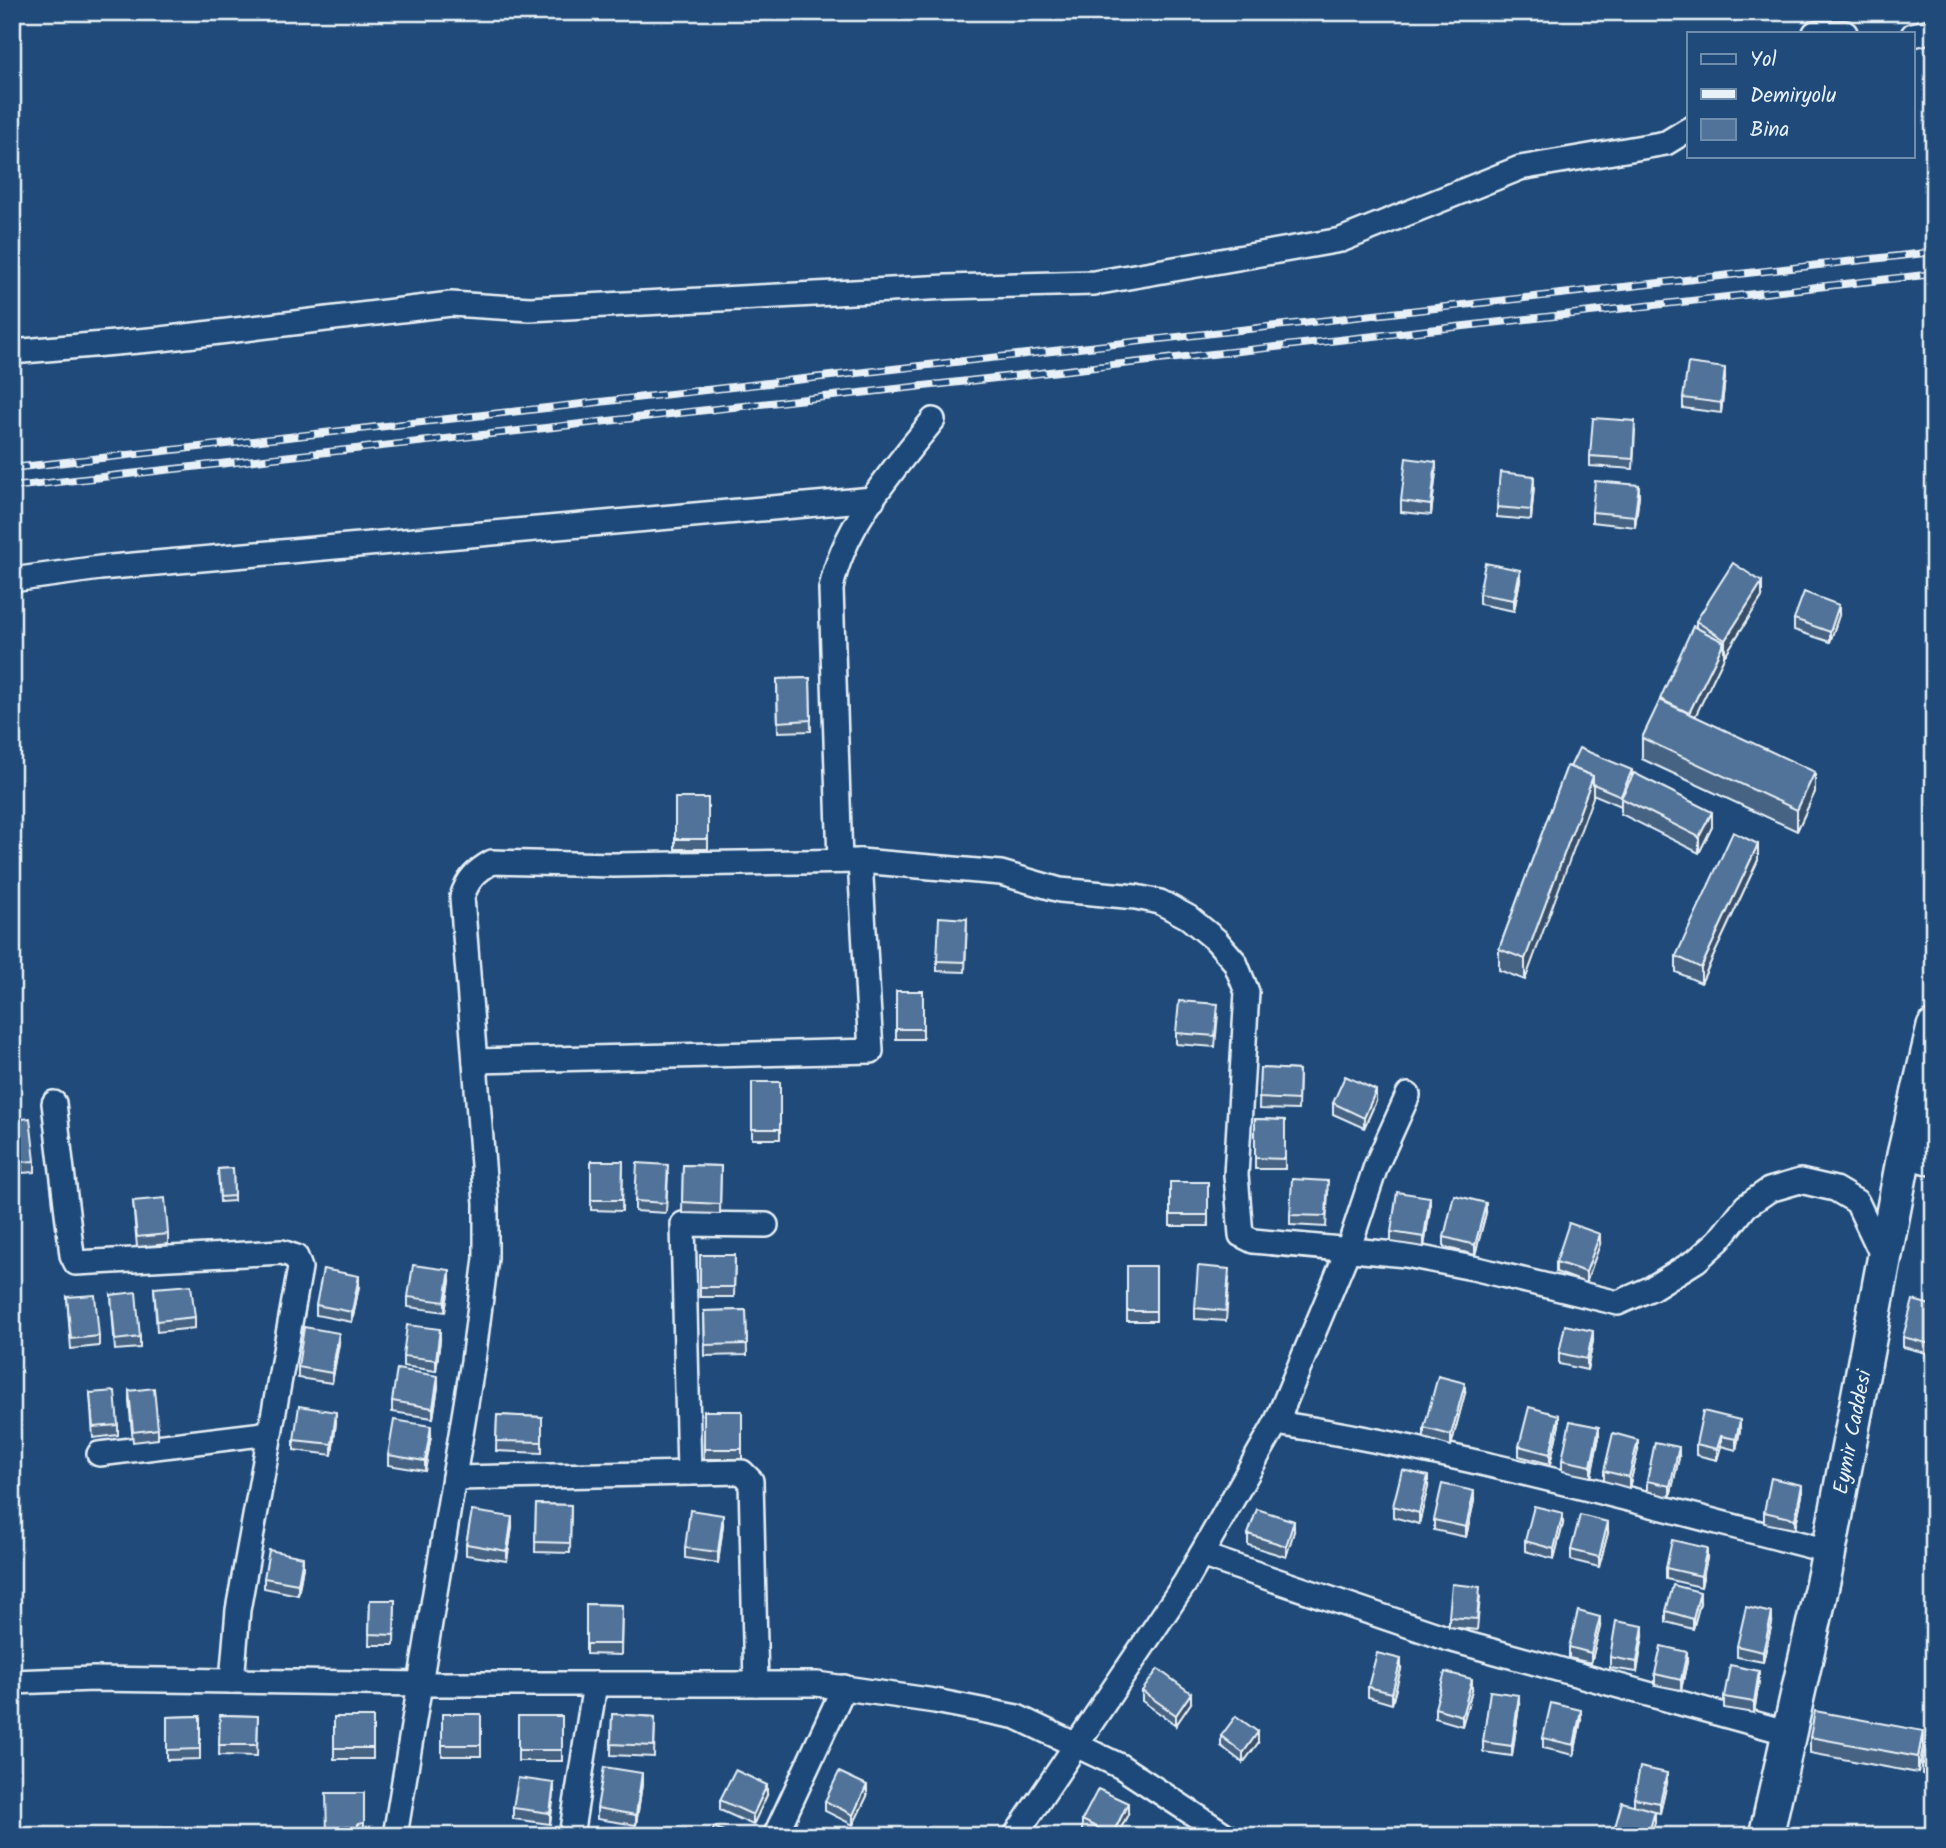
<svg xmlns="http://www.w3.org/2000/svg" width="1946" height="1848" font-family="Kalam,sans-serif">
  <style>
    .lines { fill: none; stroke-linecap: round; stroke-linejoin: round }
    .minor-casing { stroke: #e8f1f8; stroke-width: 28 }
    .secondary-casing { stroke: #e8f1f8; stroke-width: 38 }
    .minor { stroke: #1f4a7a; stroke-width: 23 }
    .secondary { stroke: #1f4a7a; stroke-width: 33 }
    .rail-casing { stroke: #e8f1f8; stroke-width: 8 }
    .rail { stroke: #1f4a7a; stroke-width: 5; stroke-dasharray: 16; stroke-linecap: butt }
    .wall { fill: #466384; stroke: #e8f1f8; stroke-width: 2 }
    .shaded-wall { fill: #39506b; stroke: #e8f1f8; stroke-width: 2 }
    .building { fill: #517399; stroke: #e8f1f8; stroke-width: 2 }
    .labels { text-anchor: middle; stroke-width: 6; stroke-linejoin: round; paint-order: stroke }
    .street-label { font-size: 21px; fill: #e8f1f8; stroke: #1f4a7a }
  </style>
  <rect width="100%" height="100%" fill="#1f4a7a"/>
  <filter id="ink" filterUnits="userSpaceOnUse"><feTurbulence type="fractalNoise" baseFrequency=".0143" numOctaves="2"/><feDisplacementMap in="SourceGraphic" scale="14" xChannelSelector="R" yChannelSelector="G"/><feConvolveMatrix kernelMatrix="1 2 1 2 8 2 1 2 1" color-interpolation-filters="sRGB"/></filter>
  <g filter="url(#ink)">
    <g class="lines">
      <defs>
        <g id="minor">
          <path d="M1815,33H1845"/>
          <path d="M1913,35L1934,30"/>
          <path d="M12,352L161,339L451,304L530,309L947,287L1094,283L1341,240L1520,168L1666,143L1689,129"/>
          <path d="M12,580L100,568L873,499"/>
          <path d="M840,861L831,589C843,526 893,470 933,420"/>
          <path d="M475,1061L871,1051L860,861"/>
          <path d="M54,1103L72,1255L76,1263L282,1252L296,1257L300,1268L238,1610L232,1681"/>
          <path d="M1904,1155L1934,1164"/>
          <path d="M1276,1423C1463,1452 1645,1504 1829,1551"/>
          <path d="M99,1454L270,1433"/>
          <path d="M689,1473L683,1224L766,1225"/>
          <path d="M454,1478L742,1472L751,1481L756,1684"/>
          <path d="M1201,1555L1449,1639L1789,1733"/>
          <path d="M12,1682L94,1679L422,1684H817L935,1701L1017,1717L1120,1766L1227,1836"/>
          <path d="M395,1836L473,1361L486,1258V1203L462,897C468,879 476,871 492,862L614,865L860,861L1001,873L1060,890L1136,897L1160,902L1188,917L1216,940L1235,962L1247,992L1236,1175L1241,1235L1253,1241L1406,1255L1473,1268L1618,1303L1652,1288L1697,1260L1719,1240L1746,1206L1769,1190L1800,1181L1835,1189L1857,1202L1885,1261"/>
          <path d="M571,1836L595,1684"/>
          <path d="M775,1836L844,1687"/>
          <path d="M1015,1836L1185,1583L1276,1423L1348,1250L1376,1166L1408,1095"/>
        </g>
        <path id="secondary" d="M1766,1836L1825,1572L1904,1155L1934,1027"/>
      </defs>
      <use href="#minor" class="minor-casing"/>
      <use href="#secondary" class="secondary-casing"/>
      <use href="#minor" class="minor"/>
      <use href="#secondary" class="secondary"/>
      <defs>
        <g id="rail">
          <path d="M12,468L1934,252"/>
          <path d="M12,487L1934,274"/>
        </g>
      </defs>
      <use href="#rail" class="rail-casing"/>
      <use href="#rail" class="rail"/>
    </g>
    <g class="wall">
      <path d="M1725,378L1721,413L1683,408V398Z"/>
      <path d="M1635,431L1633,469L1590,466V456Z"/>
      <path d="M1436,472L1431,515L1401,512V501Z"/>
      <path d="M1534,486L1531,520L1497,517V507Z"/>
      <path d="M1639,496L1635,527L1592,522V512Z"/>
      <path d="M1520,580L1514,611L1479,604V594Z"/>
      <path d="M1762,597L1725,655H1724V657L1695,716L1815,792L1797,831L1642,759V738L1696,628V621Z"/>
      <path d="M1839,615L1830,642L1794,630V619Z"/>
      <path d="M810,678L811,731L778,732L777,679Z"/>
      <path d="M1567,766L1632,778L1712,827L1699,853L1621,814V805V806L1593,794L1525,980L1499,970V949Z"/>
      <rect x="675" y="798" width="33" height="51"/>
      <path d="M1758,860L1701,983L1676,972V956Z"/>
      <path d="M967,919L965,972L937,971V961Z"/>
      <rect x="896" y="991" width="27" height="48"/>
      <path d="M1218,1014L1215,1047L1176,1044V1033Z"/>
      <path d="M1260,1068L1299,1070L1298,1110L1259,1109Z"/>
      <rect x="752" y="1082" width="28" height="57"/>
      <path d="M1376,1101L1364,1128L1333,1114V1103Z"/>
      <path d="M1255,1119L1285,1120V1169H1255Z"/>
      <path d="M12,1120L35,1161V1172L22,1173V1165L12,1166Z"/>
      <path d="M591,1161H623L622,1211L591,1210Z"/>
      <path d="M683,1165L721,1166L720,1214L682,1213Z"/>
      <path d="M233,1168L234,1201L220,1202L218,1169Z"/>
      <path d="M668,1175L666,1213L635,1211V1201Z"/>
      <rect x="1170" y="1182" width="38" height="44"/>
      <path d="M1328,1192L1326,1227L1290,1225V1215Z"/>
      <path d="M133,1201L168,1234V1244L137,1247Z"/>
      <path d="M1430,1208L1424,1247L1391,1242V1232Z"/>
      <path d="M1486,1213L1475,1255L1444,1247V1237Z"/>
      <path d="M1600,1244L1586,1283L1556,1272V1262Z"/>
      <path d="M700,1255H735L734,1297H700Z"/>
      <rect x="1127" y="1266" width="29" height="55"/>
      <path d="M1229,1279L1226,1321L1195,1319V1308Z"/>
      <path d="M450,1281L445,1312L408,1307V1297Z"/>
      <path d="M359,1286L352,1322L316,1315V1305Z"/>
      <path d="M154,1288L195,1317V1328L157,1332Z"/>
      <path d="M111,1295L140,1337V1348L115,1350Z"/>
      <path d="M67,1297L99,1336V1346L71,1349Z"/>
      <path d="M1934,1306V1355L1903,1347V1337Z"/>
      <path d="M746,1310L747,1355L705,1356L704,1311Z"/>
      <path d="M440,1340L436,1371L403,1366V1356Z"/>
      <path d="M1593,1341L1587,1370L1559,1364V1353Z"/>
      <path d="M339,1343L332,1383L298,1378V1367Z"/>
      <path d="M438,1387L433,1418L392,1412V1401Z"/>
      <path d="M129,1391L158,1429V1439L133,1442L129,1402Z"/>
      <path d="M90,1393L118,1425V1435L93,1438Z"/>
      <path d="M1465,1393L1451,1446L1424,1438V1428Z"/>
      <rect x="704" y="1411" width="38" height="48"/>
      <path d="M497,1415L542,1417V1453L496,1451Z"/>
      <path d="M336,1422L332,1455L294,1450V1440Z"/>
      <path d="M1559,1425L1550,1464L1519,1456V1446Z"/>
      <path d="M1740,1430L1736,1450L1721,1446L1717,1460L1696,1455V1444Z"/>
      <path d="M431,1436L425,1471L388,1465V1455Z"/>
      <path d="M1599,1437L1591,1477L1562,1471V1460Z"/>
      <path d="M1638,1450L1629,1488L1604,1481V1471Z"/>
      <path d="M1679,1458L1670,1497L1647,1491V1481Z"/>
      <path d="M1428,1487L1419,1524L1393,1517V1506Z"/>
      <path d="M1802,1496L1795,1529L1764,1523V1512Z"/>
      <path d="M1474,1501L1466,1537L1434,1530V1520Z"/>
      <path d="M536,1504L571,1505L570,1553L535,1552Z"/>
      <path d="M1563,1524L1554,1559L1525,1551V1541Z"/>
      <path d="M723,1525L718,1563L685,1558V1548Z"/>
      <path d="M512,1527L507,1561L466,1555V1544Z"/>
      <path d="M1294,1531L1286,1557L1248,1545V1534Z"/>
      <path d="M1608,1533L1599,1567L1571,1560V1550Z"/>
      <path d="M1707,1558L1701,1587L1666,1579V1568Z"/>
      <path d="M303,1567L298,1595L264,1588V1578Z"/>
      <path d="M1480,1597L1477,1630L1449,1627V1617Z"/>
      <path d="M370,1600H395L394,1645H369Z"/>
      <path d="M1700,1603L1693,1629L1666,1622V1611Z"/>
      <path d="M586,1604L622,1605L621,1655L586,1654Z"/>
      <path d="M1772,1623L1763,1662L1737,1657V1646Z"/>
      <path d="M1600,1627L1591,1663L1569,1658V1647Z"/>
      <path d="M1643,1636L1637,1672L1610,1668V1657Z"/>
      <path d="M1687,1662L1681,1690L1655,1685V1674Z"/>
      <path d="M1401,1669L1392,1704L1368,1697V1687Z"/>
      <path d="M1759,1681L1754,1713L1724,1708V1697Z"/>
      <path d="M1472,1690L1462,1726L1435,1718V1708Z"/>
      <path d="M1142,1691L1191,1703L1176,1725L1142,1701Z"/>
      <path d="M1519,1706L1512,1756L1483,1752V1742Z"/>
      <rect x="442" y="1714" width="39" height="42"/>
      <path d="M612,1714L655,1717L654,1757L611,1755Z"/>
      <path d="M220,1715L258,1716L257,1756L219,1755Z"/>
      <path d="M200,1716V1759L167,1760V1717Z"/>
      <rect x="518" y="1716" width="44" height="45"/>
      <rect x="334" y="1717" width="39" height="42"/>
      <path d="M1581,1720L1574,1755L1543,1748V1738Z"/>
      <path d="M1221,1736L1258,1743L1243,1763L1221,1746Z"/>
      <path d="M1810,1737L1923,1747L1918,1773L1810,1753Z"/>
      <path d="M1934,1739V1777L1922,1774V1763Z"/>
      <path d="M1667,1783L1660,1813L1655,1812V1822L1651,1836H1615V1827L1634,1805V1798Z"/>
      <path d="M642,1784L636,1825L597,1819V1808Z"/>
      <path d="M364,1793V1834H358V1836H327Z"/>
      <path d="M554,1793L550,1824L513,1819V1808Z"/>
      <path d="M767,1795L753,1825L720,1810V1800Z"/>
      <path d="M867,1796L853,1825L825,1811V1801Z"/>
      <path d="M1128,1814L1117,1836H1092L1082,1831V1820Z"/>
    </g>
    <g class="shaded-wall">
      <path d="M1725,368V378L1721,413V403Z"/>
      <path d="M1436,462V472L1431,515V505Z"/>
      <path d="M1534,476V486L1531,520V510Z"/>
      <path d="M1639,485V496L1635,527V516Z"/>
      <path d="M1520,570V580L1514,611V600Z"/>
      <path d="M1762,582V597L1725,655V640Z"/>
      <path d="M1839,605V615L1830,642V632Z"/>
      <path d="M1724,642V657L1689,729V713Z"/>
      <path d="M1632,770V781L1621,798V806V796Z"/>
      <path d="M1815,772V792L1797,831V810Z"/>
      <path d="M1593,776V797L1525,980V959Z"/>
      <path d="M1712,812V827L1699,853V837Z"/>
      <path d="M1758,844V860L1701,983V968Z"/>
      <path d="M1376,1090V1101L1364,1128V1118Z"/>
      <path d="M1430,1197V1208L1424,1247V1237Z"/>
      <path d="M1486,1203V1213L1475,1255V1245Z"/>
      <path d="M1600,1234V1244L1586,1283V1272Z"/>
      <path d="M450,1270V1281L445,1312V1302Z"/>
      <path d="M359,1276V1286L352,1322V1312Z"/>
      <path d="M440,1329V1340L436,1371V1360Z"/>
      <path d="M1593,1331V1341L1587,1370V1359Z"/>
      <path d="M339,1333V1343L332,1383V1373Z"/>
      <path d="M438,1376V1387L433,1418V1408Z"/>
      <path d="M1465,1383V1393L1451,1446V1435Z"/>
      <path d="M336,1412V1422L332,1455V1444Z"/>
      <path d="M1559,1415V1425L1550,1464V1454Z"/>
      <path d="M1740,1420V1430L1736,1450V1439Z"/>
      <path d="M431,1426V1436L425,1471V1461Z"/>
      <path d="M1599,1427V1437L1591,1477V1466Z"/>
      <path d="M1721,1436V1446L1717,1460V1449Z"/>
      <path d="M1638,1440V1450L1629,1488V1477Z"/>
      <path d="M1679,1447V1458L1670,1497V1486Z"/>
      <path d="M1428,1476V1487L1419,1524V1513Z"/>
      <path d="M1802,1485V1496L1795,1529V1519Z"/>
      <path d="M1474,1491V1501L1466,1537V1527Z"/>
      <path d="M1563,1513V1524L1554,1559V1549Z"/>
      <path d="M723,1515V1525L718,1563V1552Z"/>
      <path d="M512,1517V1527L507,1561V1551Z"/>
      <path d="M1294,1521V1531L1286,1557V1546Z"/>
      <path d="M1608,1522V1533L1599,1567V1557Z"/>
      <path d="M1707,1548V1558L1701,1587V1576Z"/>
      <path d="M303,1557V1567L298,1595V1584Z"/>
      <path d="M1700,1592V1603L1693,1629V1619Z"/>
      <path d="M1772,1613V1623L1763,1662V1652Z"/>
      <path d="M1600,1617V1627L1591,1663V1653Z"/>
      <path d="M1643,1626V1636L1637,1672V1662Z"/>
      <path d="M1687,1652V1662L1681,1690V1680Z"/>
      <path d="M1401,1659V1669L1392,1704V1693Z"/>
      <path d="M1759,1671V1681L1754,1713V1702Z"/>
      <path d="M1472,1679V1690L1462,1726V1716Z"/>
      <path d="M1191,1693V1703L1176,1725V1715Z"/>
      <path d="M1519,1695V1706L1512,1756V1746Z"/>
      <path d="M1581,1710V1720L1574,1755V1745Z"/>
      <path d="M1923,1731V1747L1918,1773V1757Z"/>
      <path d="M1258,1732V1743L1243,1763V1753Z"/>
      <path d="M642,1773V1784L636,1825V1815Z"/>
      <path d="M1667,1773V1783L1660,1813V1803Z"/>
      <path d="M554,1783V1793L550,1824V1813Z"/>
      <path d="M767,1785V1795L753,1825V1815Z"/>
      <path d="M867,1785V1796L853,1825V1815Z"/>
      <path d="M1128,1803V1814L1117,1836H1112Z"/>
      <path d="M1655,1811V1822L1651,1836H1648Z"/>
    </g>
    <g class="building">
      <path d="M1688,363L1725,368L1721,403L1683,398Z"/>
      <path d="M1593,418L1635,421L1633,459L1590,456Z"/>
      <path d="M1406,458L1436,462L1431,505L1401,501Z"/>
      <path d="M1500,472L1534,476L1531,510L1497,507Z"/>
      <path d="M1595,481L1639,485L1635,516L1592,512Z"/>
      <path d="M1485,563L1520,570L1514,600L1479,594Z"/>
      <path d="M1733,563L1762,582L1725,640L1696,621Z"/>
      <path d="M1804,592L1839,605L1830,632L1794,619Z"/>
      <path d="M1693,626L1724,642L1689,713L1660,699Z"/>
      <path d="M810,678L811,720L778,722L777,679Z"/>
      <path d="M1660,700L1815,772L1797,810L1642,738Z"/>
      <path d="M1579,748L1632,770L1621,796L1593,784V776L1570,767Z"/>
      <path d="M1567,766L1593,776L1525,959L1499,949Z"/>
      <path d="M1634,773L1712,812L1699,837L1621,798Z"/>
      <rect x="675" y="798" width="33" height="41"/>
      <path d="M1733,832L1758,844L1701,968L1676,956Z"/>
      <path d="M939,917L967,919L965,962L937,961Z"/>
      <rect x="896" y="991" width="27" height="38"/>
      <path d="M1179,1001L1218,1004L1215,1036L1176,1033Z"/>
      <path d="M1260,1068L1299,1070L1298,1100L1259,1098Z"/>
      <path d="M1345,1076L1376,1090L1364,1118L1333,1103Z"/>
      <rect x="752" y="1082" width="28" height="47"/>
      <path d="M30,1118L35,1161L22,1162V1155L12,1156V1120Z"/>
      <path d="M1255,1119L1285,1120V1159L1255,1158Z"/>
      <path d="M591,1161H623L622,1200H591Z"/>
      <path d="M637,1163L668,1165L666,1203L635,1201Z"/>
      <path d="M683,1165L721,1166L720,1204L682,1202Z"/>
      <path d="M233,1168L234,1196L220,1197L218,1169Z"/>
      <path d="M1292,1179L1328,1181L1326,1216L1290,1215Z"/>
      <rect x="1170" y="1182" width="38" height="33"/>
      <path d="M1397,1192L1430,1197L1424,1237L1391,1232Z"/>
      <path d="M1454,1195L1486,1203L1475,1245L1444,1237Z"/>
      <path d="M165,1198L168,1234L137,1237L133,1201Z"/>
      <path d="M1569,1223L1600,1234L1586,1272L1556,1262Z"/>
      <path d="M700,1255H735L734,1287H700Z"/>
      <path d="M413,1265L450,1270L445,1302L408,1297Z"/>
      <rect x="1127" y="1266" width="29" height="45"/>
      <path d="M1198,1266L1229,1269L1226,1311L1195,1308Z"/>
      <path d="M323,1269L359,1276L352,1312L316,1305Z"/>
      <path d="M191,1285L195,1317L157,1321L154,1288Z"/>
      <path d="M136,1292L140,1337L115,1340L111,1295Z"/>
      <path d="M95,1295L99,1336L71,1339L67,1297Z"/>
      <path d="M1913,1300L1934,1306V1345L1903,1337Z"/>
      <path d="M746,1310L747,1344L705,1345L704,1311Z"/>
      <path d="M407,1325L440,1329L436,1360L403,1356Z"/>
      <path d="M1565,1325L1593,1331L1587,1359L1559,1353Z"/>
      <path d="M304,1327L339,1333L332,1373L298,1367Z"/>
      <path d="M397,1369L438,1376L433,1408L392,1401Z"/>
      <path d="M1438,1376L1465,1383L1451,1435L1424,1428Z"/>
      <path d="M154,1388L158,1429L133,1432L129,1391Z"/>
      <path d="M115,1391L118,1425L93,1427L90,1393Z"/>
      <path d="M299,1406L336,1412L332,1444L294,1440Z"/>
      <path d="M1529,1407L1559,1415L1550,1454L1519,1446Z"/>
      <rect x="704" y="1411" width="38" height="38"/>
      <path d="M1703,1411L1740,1420L1736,1439L1721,1436L1717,1449L1696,1444Z"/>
      <path d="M497,1415L542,1417V1442L496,1441Z"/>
      <path d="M394,1420L431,1426L425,1461L388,1455Z"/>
      <path d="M1570,1421L1599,1427L1591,1466L1562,1460Z"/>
      <path d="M1613,1433L1638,1440L1629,1477L1604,1471Z"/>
      <path d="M1655,1442L1679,1447L1670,1486L1647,1481Z"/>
      <path d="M1402,1470L1428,1476L1419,1513L1393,1506Z"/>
      <path d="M1771,1478L1802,1485L1795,1519L1764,1512Z"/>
      <path d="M1442,1484L1474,1491L1466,1527L1434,1520Z"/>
      <path d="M536,1504L571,1505L570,1543L535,1542Z"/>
      <path d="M1534,1506L1563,1513L1554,1549L1525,1541Z"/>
      <path d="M1257,1509L1294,1521L1286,1546L1248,1534Z"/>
      <path d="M690,1510L723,1515L718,1552L685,1548Z"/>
      <path d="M472,1511L512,1517L507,1551L466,1544Z"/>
      <path d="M1580,1515L1608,1522L1599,1557L1571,1550Z"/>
      <path d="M1672,1540L1707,1548L1701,1576L1666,1568Z"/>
      <path d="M269,1550L303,1557L298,1584L264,1578Z"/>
      <path d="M1452,1584L1480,1587L1477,1619L1449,1617Z"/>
      <path d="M1673,1585L1700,1592L1693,1619L1666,1611Z"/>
      <path d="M370,1600H395L394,1635L369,1634Z"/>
      <path d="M586,1604L622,1605L621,1644H586Z"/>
      <path d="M1746,1607L1772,1613L1763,1652L1737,1646Z"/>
      <path d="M1578,1611L1600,1617L1591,1653L1569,1647Z"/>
      <path d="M1616,1621L1643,1626L1637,1662L1610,1657Z"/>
      <path d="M1661,1646L1687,1652L1681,1680L1655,1674Z"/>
      <path d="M1377,1653L1401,1659L1392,1693L1368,1687Z"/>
      <path d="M1730,1665L1759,1671L1754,1702L1724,1697Z"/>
      <path d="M1158,1669L1191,1693L1176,1715L1142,1691Z"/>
      <path d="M1445,1672L1472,1679L1462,1716L1435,1708Z"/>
      <path d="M1490,1691L1519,1695L1512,1746L1483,1742Z"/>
      <path d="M1551,1703L1581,1710L1574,1745L1543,1738Z"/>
      <path d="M1815,1711L1923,1731L1918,1757L1810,1737Z"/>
      <rect x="442" y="1714" width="39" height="31"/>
      <path d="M612,1714L655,1717L654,1746L611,1744Z"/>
      <path d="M220,1715L258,1716L257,1745H219Z"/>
      <path d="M200,1716V1749L167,1750V1717Z"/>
      <rect x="518" y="1716" width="44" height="34"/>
      <path d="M1236,1716L1258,1732L1243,1753L1221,1736Z"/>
      <rect x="334" y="1717" width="39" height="31"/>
      <path d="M1927,1738L1934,1739V1766L1922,1763Z"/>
      <path d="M604,1767L642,1773L636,1815L597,1808Z"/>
      <path d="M1640,1767L1667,1773L1660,1803L1634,1798Z"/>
      <path d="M735,1770L767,1785L753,1815L720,1800Z"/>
      <path d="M839,1772L867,1785L853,1815L825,1801Z"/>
      <path d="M518,1778L554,1783L550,1813L513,1808Z"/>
      <path d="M1098,1789L1128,1803L1112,1835L1082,1820Z"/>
      <path d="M326,1793H364V1823L358,1824V1835H327Z"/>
      <path d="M1622,1802L1655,1811L1648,1836L1615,1827Z"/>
      <path d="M714,1827L735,1836H711Z"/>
      <path d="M416,1833L433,1836H416Z"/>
    </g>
  </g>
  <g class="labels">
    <g class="street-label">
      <text transform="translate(1852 1432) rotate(-79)" y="7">Eymir Caddesi</text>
    </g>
  </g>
  <rect width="1946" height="1848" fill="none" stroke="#1f4a7a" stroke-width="42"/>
  <rect x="21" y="21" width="1904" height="1806" fill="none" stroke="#e8f1f8" stroke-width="2.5" filter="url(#ink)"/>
  <rect x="1687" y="32" width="228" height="126" fill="#1f4a7a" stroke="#6f8dac" stroke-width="2"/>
  <rect x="1701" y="54" width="35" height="10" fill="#1f4a7a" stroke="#6f8dac" stroke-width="2"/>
  <text x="1750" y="66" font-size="21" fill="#e8f1f8">Yol</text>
  <rect x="1701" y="89" width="35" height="10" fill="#e8f1f8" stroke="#6f8dac" stroke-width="2"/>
  <text x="1750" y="102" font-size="21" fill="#e8f1f8">Demiryolu</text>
  <rect x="1701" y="119" width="35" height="21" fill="#517399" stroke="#6f8dac" stroke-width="2"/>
  <text x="1750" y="136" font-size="21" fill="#e8f1f8">Bina</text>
</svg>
